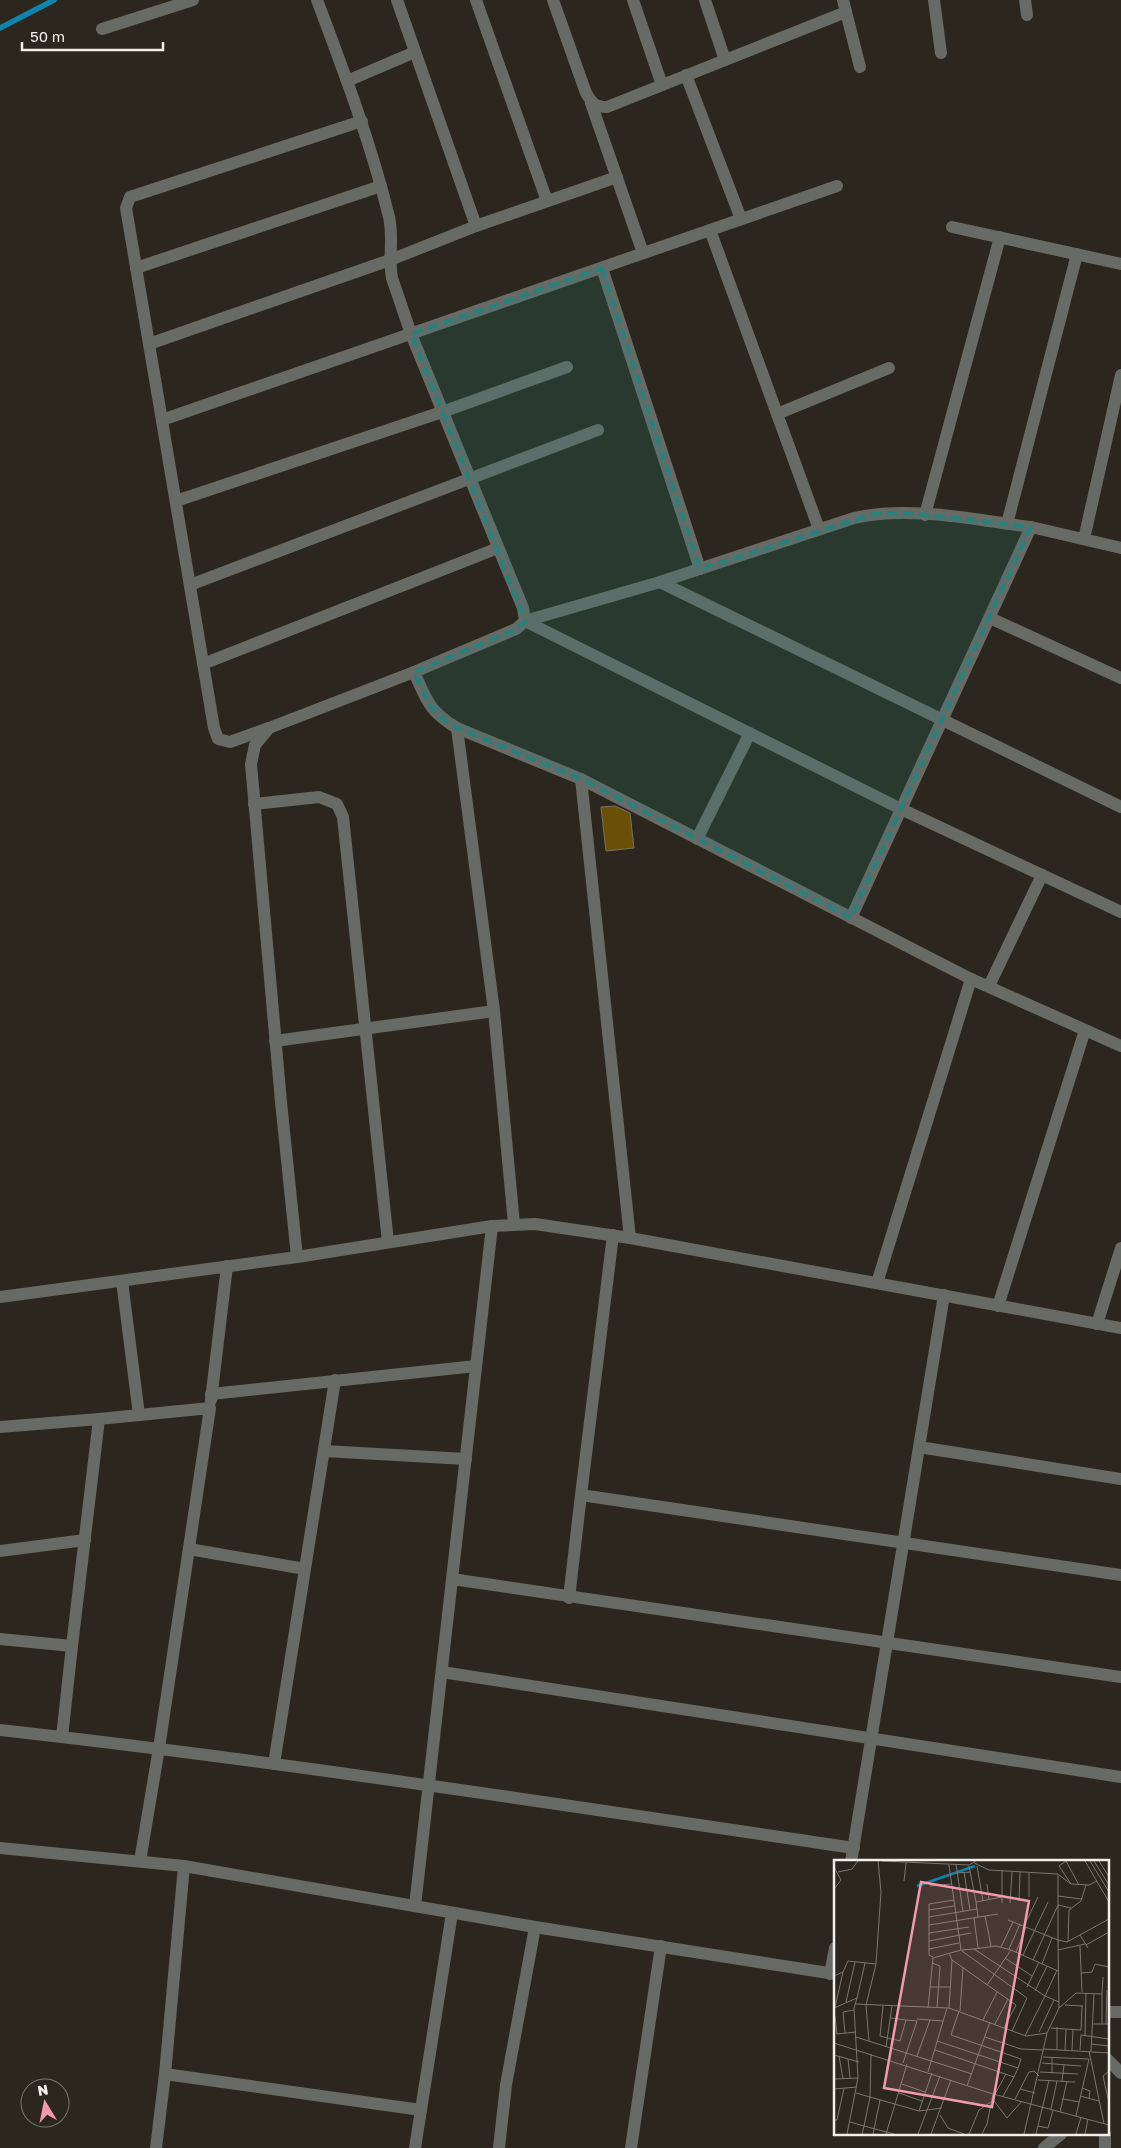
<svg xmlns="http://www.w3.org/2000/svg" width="1121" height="2148" font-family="'Golos Text',sans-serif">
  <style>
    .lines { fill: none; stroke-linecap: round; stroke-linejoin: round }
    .stream { stroke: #1183ad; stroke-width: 5.5 }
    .building { fill: #6a4f06; stroke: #787369 }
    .minor { stroke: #686a66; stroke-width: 12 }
    .marked { fill: #26827a; fill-opacity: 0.2; stroke: #26827a; stroke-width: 4; stroke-dasharray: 10 6; stroke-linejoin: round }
    .inset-river { fill: none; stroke: #1183ad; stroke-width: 2.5 }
    .inset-road { fill: none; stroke: #7b776f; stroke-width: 1 }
    .view { fill: #f29aad; fill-opacity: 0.15; stroke: #f29aad; stroke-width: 2.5 }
    .inset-edge { fill: none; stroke: #f2efe9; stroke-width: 2.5 }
  </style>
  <rect width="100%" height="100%" fill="#2b271e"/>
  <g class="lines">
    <path class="stream" d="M0,28L54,0"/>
  </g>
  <path class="building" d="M615,806L630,813L634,848L606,851L601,807Z"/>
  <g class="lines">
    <g class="minor">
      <path d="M397,0L476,226"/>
      <path d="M476,0L547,201"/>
      <path d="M553,0L586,93C592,103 595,107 607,107L846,12"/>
      <path d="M633,0L662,85"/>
      <path d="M705,0L725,60"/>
      <path d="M843,0L860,67"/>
      <path d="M934,0L941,53"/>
      <path d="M1025,0L1027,15"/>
      <path d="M102,29L193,0"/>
      <path d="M686,75L741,219"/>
      <path d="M347,81L415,52"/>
      <path d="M591,103L643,253"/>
      <path d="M952,227L1121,264"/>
      <path d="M710,230L819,529"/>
      <path d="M136,268L381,186"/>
      <path d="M602,268L700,569"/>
      <path d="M149,344L390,260L476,226L617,177"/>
      <path d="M777,414L889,368"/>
      <path d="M162,420L837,186"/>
      <path d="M176,501L442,412L567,367"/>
      <path d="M925,515L1000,237"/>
      <path d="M1007,524L1077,254"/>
      <path d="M1084,539L1121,375"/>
      <path d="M660,582L854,518C909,505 975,520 1031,527"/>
      <path d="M190,585L598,430"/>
      <path d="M990,618L1121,678"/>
      <path d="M525,621L901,809L1121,912"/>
      <path d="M525,621L660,582L1121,807"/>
      <path d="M203,664L498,548"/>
      <path d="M414,672C427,701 429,711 457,728L581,779L971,979L1121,1046"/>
      <path d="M269,728L230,742L218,739L214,728L126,208L130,197L362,121"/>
      <path d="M457,728L494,1011L514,1224"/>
      <path d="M581,779L630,1238"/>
      <path d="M254,804L319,797L337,804L343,817L388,1242"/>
      <path d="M697,839L750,733"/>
      <path d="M851,918L1031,527L1121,548"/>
      <path d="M989,986L1042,875"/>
      <path d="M275,1041L494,1011"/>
      <path d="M613,1235L581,1495L1121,1575"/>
      <path d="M297,1257L281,1102L251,764L255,745L269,728L414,672L516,629L525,621L523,608L411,334L392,278C388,258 394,238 389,217C371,143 344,72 317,0"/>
      <path d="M122,1281L139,1415"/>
      <path d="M877,1283L971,979"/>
      <path d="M0,1297L297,1257L492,1226L535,1224L630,1238L1121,1328"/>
      <path d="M998,1306L1085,1030"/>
      <path d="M1097,1324L1121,1248"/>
      <path d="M211,1394L476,1366"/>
      <path d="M211,1400L227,1266"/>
      <path d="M0,1427L99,1419"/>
      <path d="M919,1447L1121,1479"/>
      <path d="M324,1451L466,1459"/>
      <path d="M189,1549L305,1569"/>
      <path d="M0,1551L85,1540"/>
      <path d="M452,1579L1121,1677"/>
      <path d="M569,1598L581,1495"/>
      <path d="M0,1639L72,1646L99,1419L210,1408L159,1748L140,1861"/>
      <path d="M442,1672L1121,1777"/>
      <path d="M0,1730C286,1762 570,1806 854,1848"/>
      <path d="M62,1737L72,1646"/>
      <path d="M274,1764L335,1380"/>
      <path d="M0,1848L184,1866L535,1927L835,1974"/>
      <path d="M851,1862L944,1295"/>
      <path d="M415,1906L492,1226"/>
      <path d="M830,1974L835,1948"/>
      <path d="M1107,2012H1121"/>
      <path d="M1107,2059L1121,2073"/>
      <path d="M165,2074L421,2110"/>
      <path d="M156,2148L165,2074L184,1866"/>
      <path d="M415,2148L452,1913"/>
      <path d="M499,2148L506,2085L535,1927"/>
      <path d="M631,2148L661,1946"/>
      <path d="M1044,2148L1061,2134"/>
      <path d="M1105,2148V2134"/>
    </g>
  </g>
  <path class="marked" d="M602,268L700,569L873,514L910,513L1031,527L851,918L581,779L457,728L439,717L428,703L414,672L516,629L525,621L411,334Z"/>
  <g transform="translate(834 1860)">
    <rect width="275" height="275" fill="#2b271e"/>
    <path class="inset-river" d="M83,26L141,6"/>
    <path class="inset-road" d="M48,1L135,5L142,1M232,1L225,6L237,24M232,1L245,25M251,1L275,42M256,1L275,32M260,1L275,25M265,1L275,17M140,3L155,10L224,14V80L174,60M122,4L129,52M135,6L142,42L168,37M143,6L149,41M0,7L7,20L0,29M168,11V43M4,12L18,9L24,1M130,12L136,50M122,13L137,12M225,15L237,24L255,25L263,21M70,21L72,3M153,24L155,39M96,26L117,24M224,36L247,39M195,37V13M185,41L186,12M142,42L144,57M176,43L178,12M95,50L120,46M151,56L157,86M95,57L143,49M140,58L144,88M95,65L164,54M190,66L204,37M95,73L135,67M246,75L254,88M95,81L137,73M234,81L235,50L247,41L252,25M252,85L275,72M246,86L248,132M167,87L179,62M95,89L125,83M140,89L162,86L177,90M175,89L186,64M127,90L140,89L211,136L223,110M224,90L251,84M128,91L193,138L178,171M182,92L192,67M115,93L118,100L182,145L170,168M189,95L214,42M99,97L95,95V44L120,40M171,98L198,116M199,100L224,45L237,48M98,103L106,106L103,148M42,104L47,32L44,1M208,104L218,78M247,113L258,112L261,104L275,107M0,116L9,112L14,101L42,104L32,145L35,181M153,125L177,90L224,111M96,127H117M193,127L205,102M201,131L213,106M268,134V164M23,138L31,103M12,142L21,102M21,144L115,148L192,176L213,173M231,145L249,146M49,146L46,176L66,181L72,160L83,161L69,203M1,147L9,112M0,148L23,138L20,148L24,218L13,274M94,148L99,98L127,90L115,5M115,148L118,100M225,148L242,133L268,134L269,117M125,151L117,175L187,199L184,208M126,151L129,107M1,156L3,174L22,172M57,158L72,160M83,159L109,161M149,160L163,132M161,164L174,139M258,164H275M272,164L273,130M217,168L247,170M247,170L248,146M205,172L220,140M11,173L9,152L20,150M191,176L211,136L225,142M251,176L252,133M22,177L138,214M151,177L187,189L210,190M103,181L184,208L180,217M0,183L159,234L275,265M257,184L275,186M52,187L58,146M210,189L275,193M223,189V167M101,190L180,217L169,236M231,190L232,169M238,190L239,169M246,190L247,175L275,179M255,191L270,264M257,191L260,134M0,195L25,202M5,196L9,219M83,196L96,160M209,197L255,199L242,256M14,199L16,218M208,203L247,206M275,211L269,216L275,243M94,212L113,148M206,212L244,214M218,213V197M0,219L24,218M204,220L241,222M228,221L230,205M68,224L91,232M133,226L156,162M248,228L256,231L255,238M0,229L23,227M186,229L201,233M22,233L85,251L98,213M65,233L88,241M161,234L172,214M246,236L265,241M158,238L173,258L188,241M181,239L195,212L200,211L205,216M229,239L245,242M217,249L223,221M85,251L108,248M226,252L233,221M106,255L114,268L130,274M0,260H3L10,228M16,262L30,266L36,237L37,194M204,266L214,268L219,250M28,274L30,266L60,274M39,274L46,240M52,274L73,204M84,274L106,216M97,274L117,220M135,274L145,250L157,242M148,274L153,264L159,234M190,274L213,173L225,148L224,80L233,82L275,59M202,274L215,220M242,274L247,257M251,274L254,259"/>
    <path class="view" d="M87,22L195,41L158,247L50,228Z"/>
    <rect width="275" height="275" class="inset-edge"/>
  </g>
  <g transform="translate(45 2103) rotate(350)"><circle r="24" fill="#2b271e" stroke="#7b776f"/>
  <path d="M0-4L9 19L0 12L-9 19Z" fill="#f29aad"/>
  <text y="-8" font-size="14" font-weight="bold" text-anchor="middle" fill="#f2efe9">N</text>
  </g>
  <path d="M22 42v8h141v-8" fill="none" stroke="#f2efe9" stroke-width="2.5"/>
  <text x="30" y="42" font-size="15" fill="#f2efe9" stroke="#2b271e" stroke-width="4" paint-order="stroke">50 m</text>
</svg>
